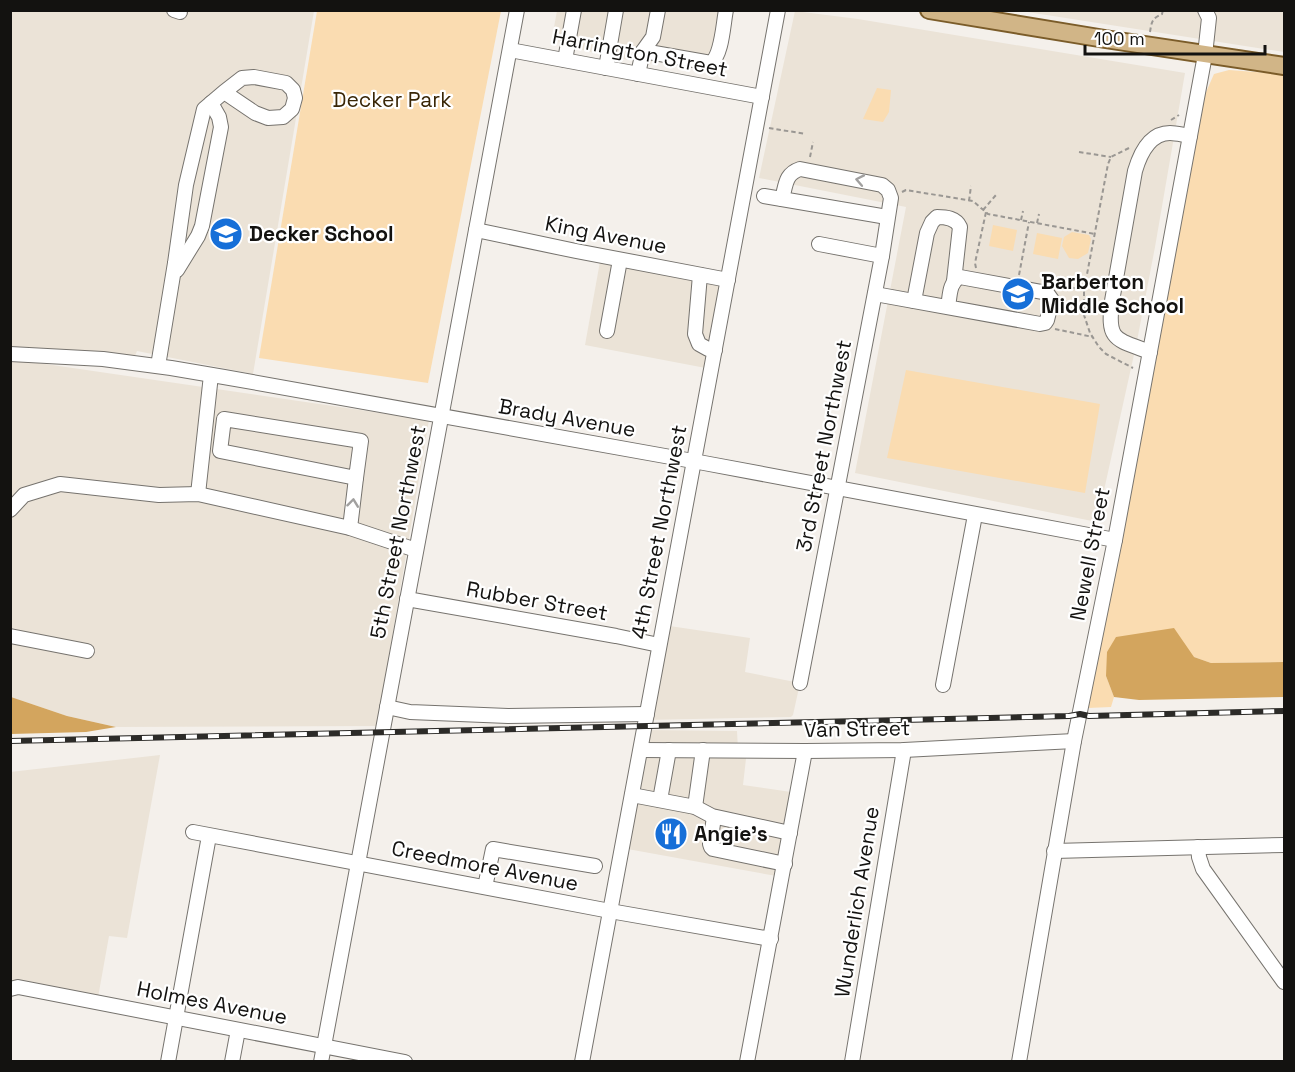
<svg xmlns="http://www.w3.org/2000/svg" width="1295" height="1072" font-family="'Space Grotesk',sans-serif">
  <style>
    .built { fill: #ebe3d7 }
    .green { fill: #fadcb1 }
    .forest { fill: #d3a55e }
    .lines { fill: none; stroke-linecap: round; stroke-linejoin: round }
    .minor-casing { stroke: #76736e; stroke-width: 16 }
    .major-casing { stroke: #7b5c29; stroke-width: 20 }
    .path { stroke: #9a9793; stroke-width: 2; stroke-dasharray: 4.5 3; stroke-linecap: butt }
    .minor { stroke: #fff; stroke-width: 14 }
    .major { stroke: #d1b587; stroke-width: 16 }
    .rail-casing { stroke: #2c2b28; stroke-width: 6 }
    .rail { stroke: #fff; stroke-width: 4; stroke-dasharray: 11; stroke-linecap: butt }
    .oneway { stroke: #a1a09f }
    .labels { text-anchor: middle; stroke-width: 4.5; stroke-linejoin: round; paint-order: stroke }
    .street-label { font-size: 21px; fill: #131210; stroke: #fff }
    .park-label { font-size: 21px; fill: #392606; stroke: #fff }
    .poi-label { font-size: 21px; font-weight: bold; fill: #131210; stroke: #fff; text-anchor: start }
  </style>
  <rect width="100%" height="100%" fill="#f4f0eb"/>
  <g class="built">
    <path d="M10,11H314L253,374L137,351L132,363L11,354Z"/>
    <path d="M557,11H733L721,68L713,69L656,57L650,64L603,55L559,44L554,27Z"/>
    <path d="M795,11L858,19L1185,73L1155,247L1137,341L1097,522L855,473L906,207L759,178Z"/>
    <path d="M1021,11H1284V52Z"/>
    <path d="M601,256L728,280L711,369L585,345Z"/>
    <path d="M11,359L429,420L377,726L116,727L67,716L11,697Z"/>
    <path d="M663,625L750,638L745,672L800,683L793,715L791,717L646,720Z"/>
    <path d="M644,730L737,731L738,750H747L743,785L798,793L782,877L622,848Z"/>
    <path d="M160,755L127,938L109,936L97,1003L11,989L10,772Z"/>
  </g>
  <g class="green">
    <path d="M317,11H501L428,383L259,358Z"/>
    <path d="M1229,70L1284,74V662L1211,663L1194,657L1106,676L1114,697L1111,707L1088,708L1158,343L1203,99L1214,74Z"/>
    <path d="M877,88L891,90L889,112L883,122L863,119Z"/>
    <path d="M993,225L1017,230L1013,251L989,246Z"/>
    <path d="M1072,232L1089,235L1091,239L1088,253L1078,259L1069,258L1062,246L1064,237Z"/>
    <path d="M1037,233L1062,238L1058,259L1033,254Z"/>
    <path d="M906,370L1100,404L1085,493L887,458Z"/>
  </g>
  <g class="forest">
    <path d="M1174,628L1194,657L1211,663L1284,662V697L1139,700L1114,697L1106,676L1107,652L1116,637Z"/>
    <path d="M11,697L67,716L116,727L86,732L11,734Z"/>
  </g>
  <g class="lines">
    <defs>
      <g id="minor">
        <path d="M174,10L180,12"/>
        <path d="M510,50L762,97"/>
        <path d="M643,51L711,63C722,55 723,25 726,10"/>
        <path d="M565,60L574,10"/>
        <path d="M606,68L616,10"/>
        <path d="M638,74L643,51L653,37L658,10"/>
        <path d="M764,196L887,217"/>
        <path d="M782,199C786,185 785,174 800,169L882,185L888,190L891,198L882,256L800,683"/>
        <path d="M476,230L576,251L728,280"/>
        <path d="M819,244L882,256"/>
        <path d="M177,270L198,236L202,226L221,127L219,117L211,103"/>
        <path d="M700,275L695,334L699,344L708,349L715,350"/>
        <path d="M875,294L1040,324L1045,323L1047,320L1052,300L1047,293L1042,292L960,277C949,282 950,296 948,307"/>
        <path d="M914,301L927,233L932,222L937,217C946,217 956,218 960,227L954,281"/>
        <path d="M607,331L620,260"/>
        <path d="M1150,352C1115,339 1107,341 1112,301L1135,171C1140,154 1149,133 1170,133C1176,133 1183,135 1190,136"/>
        <path d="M10,354L103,359L171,368L224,377L704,463L1115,540"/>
        <path d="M158,366L175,263L186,185L204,109L224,92L242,78L254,77L286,83L293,90L295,98L292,109L283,117L268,118L255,113L224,92"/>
        <path d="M224,419L361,441L356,478L220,451Z"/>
        <path d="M198,494L211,375"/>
        <path d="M10,510L24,495L60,484L159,495L198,494L350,528L416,550"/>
        <path d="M350,528L356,478"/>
        <path d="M407,599L616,636L659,645"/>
        <path d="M10,636L87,651"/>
        <path d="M943,685L975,515"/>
        <path d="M387,707L410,712L508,716L647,714"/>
        <path d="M641,750L805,751L904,750L1074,741"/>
        <path d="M632,795L695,807L712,816L790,833"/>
        <path d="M660,800L669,750"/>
        <path d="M695,807L703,750"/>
        <path d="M714,817L710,844L711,847L713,849L785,864"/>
        <path d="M193,832L610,911L771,939"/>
        <path d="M1198,847L1199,857L1203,869L1284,982"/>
        <path d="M1054,851L1284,845"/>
        <path d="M485,887L493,849L595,866"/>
        <path d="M10,989L18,987L405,1062"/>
        <path d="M168,1062L209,836"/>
        <path d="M232,1062L238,1030"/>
        <path d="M321,1062L517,10"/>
        <path d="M582,1062L778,10"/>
        <path d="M747,1062L805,751"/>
        <path d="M852,1062L904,750"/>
        <path d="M1019,1062L1074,741L1115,540L1205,55L1209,18L1205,10"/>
      </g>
      <path id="major" d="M929,10L1105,39L1284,66"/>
    </defs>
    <use href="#minor" class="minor-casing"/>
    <use href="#major" class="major-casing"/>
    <g class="path">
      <path d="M1150,32C1152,20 1152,19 1162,14L1163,10"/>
      <path d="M1171,120L1179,115"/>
      <path d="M769,128L806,134"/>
      <path d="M1129,148L1111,157L1108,164L1084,290V315L1090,333L1099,347L1106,354L1133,368"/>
      <path d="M1079,152L1111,157"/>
      <path d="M810,157L813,142"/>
      <path d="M902,192L906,190L973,201L988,214L1095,234"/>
      <path d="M969,201L971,186"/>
      <path d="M983,210L996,195"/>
      <path d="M1021,220L1023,211"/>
      <path d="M1037,223L1039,214"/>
      <path d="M976,268L975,263L986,212"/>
      <path d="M1019,275L1029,222"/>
      <path d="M1058,285L1084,290"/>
      <path d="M1055,329L1093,337"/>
    </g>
    <use href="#minor" class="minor"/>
    <use href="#major" class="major"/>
    <defs>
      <path id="rail" d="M10,741L990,718L1069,716L1080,714L1089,716L1284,711"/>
    </defs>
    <use href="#rail" class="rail-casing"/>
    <use href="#rail" class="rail"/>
  </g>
  <defs><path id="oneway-chevron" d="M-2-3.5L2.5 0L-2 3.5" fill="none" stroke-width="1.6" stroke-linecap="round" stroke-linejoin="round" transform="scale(1.5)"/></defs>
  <g class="oneway">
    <use href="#oneway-chevron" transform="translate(860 180) rotate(-169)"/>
    <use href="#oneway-chevron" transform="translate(353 503) rotate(-83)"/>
  </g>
  <defs>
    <symbol id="school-disc" viewBox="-11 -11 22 22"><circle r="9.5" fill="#166fd8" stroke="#fff"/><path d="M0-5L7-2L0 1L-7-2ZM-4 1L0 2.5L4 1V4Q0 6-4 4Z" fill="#fff"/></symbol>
    <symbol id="restaurant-disc" viewBox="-11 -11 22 22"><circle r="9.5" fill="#166fd8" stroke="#fff"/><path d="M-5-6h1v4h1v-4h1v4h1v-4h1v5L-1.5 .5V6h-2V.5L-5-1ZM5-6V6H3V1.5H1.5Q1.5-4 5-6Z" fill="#fff"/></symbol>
  </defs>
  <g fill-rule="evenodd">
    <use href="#school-disc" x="207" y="215" width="38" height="38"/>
    <use href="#school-disc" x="999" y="275" width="38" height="38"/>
    <use href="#restaurant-disc" x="652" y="815" width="38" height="38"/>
  </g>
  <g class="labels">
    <g class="street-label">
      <text transform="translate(640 53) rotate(11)" y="7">Harrington Street</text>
      <text transform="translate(606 235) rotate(11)" y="7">King Avenue</text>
      <text transform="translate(567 418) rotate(10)" y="7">Brady Avenue</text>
      <text transform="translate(824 446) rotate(-79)" y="7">3rd Street Northwest</text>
      <text transform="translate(398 532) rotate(-79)" y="7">5th Street Northwest</text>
      <text transform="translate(659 532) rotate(-79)" y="7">4th Street Northwest</text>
      <text transform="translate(1090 554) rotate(-79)" y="7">Newell Street</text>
      <text transform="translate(537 601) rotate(10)" y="7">Rubber Street</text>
      <text transform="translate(857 729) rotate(-1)" y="7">Van Street</text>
      <text transform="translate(485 866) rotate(11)" y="7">Creedmore Avenue</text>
      <text transform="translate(857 902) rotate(-81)" y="7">Wunderlich Avenue</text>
      <text transform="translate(212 1003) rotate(11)" y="7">Holmes Avenue</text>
    </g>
    <g class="park-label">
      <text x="392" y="107">Decker Park</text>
    </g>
    <g class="poi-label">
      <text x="249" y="241">Decker School</text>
      <text x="1041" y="289">Barberton<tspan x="1041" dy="24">Middle School</tspan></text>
      <text x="694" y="841">Angie's</text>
    </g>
  </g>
  <rect width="1295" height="1072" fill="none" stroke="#131210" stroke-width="24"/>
  <path d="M1085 45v9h180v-9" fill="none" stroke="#131210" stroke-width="3"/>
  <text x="1094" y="45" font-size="18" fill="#131210" stroke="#ffffff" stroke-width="4.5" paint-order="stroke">100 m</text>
</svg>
